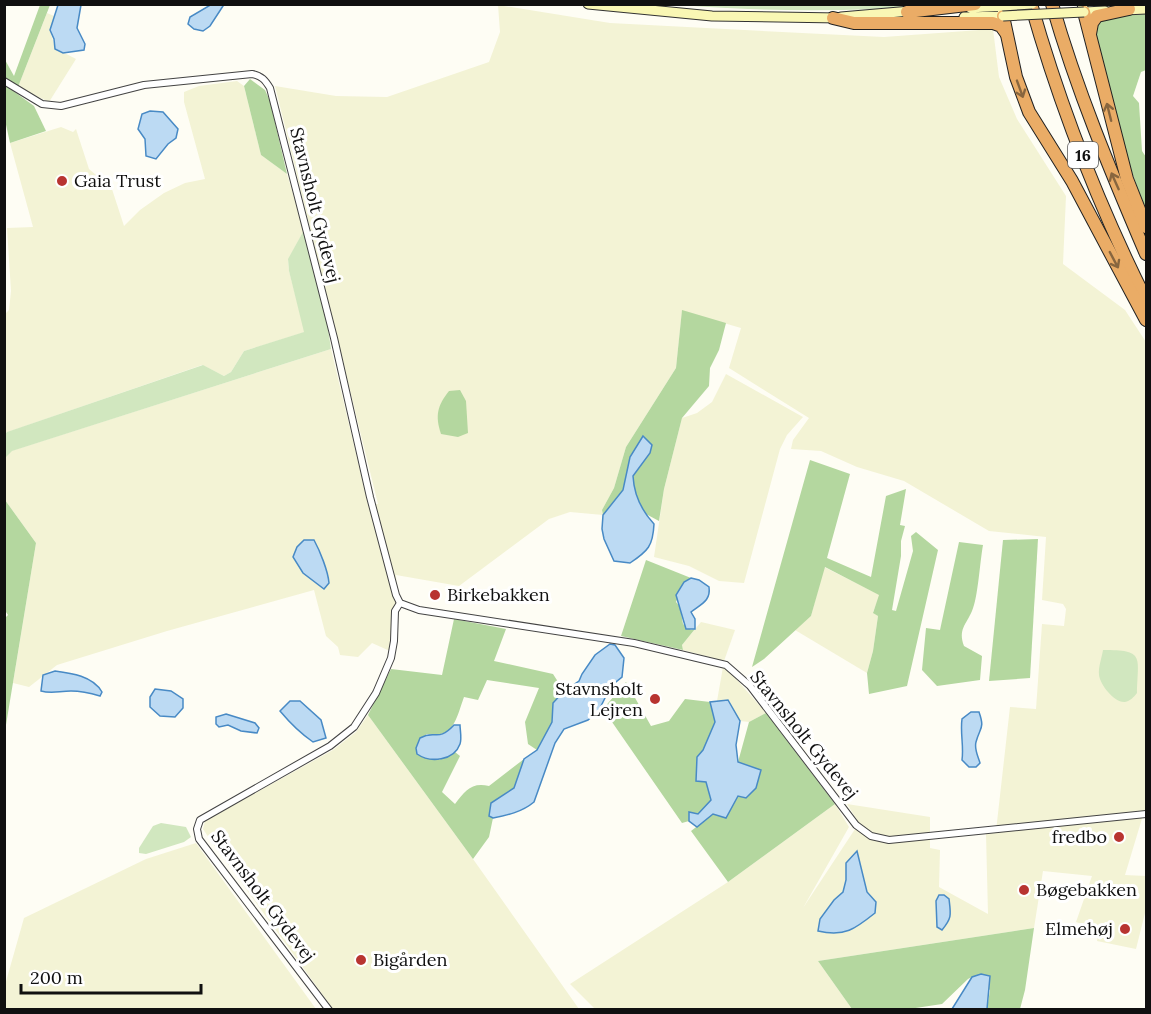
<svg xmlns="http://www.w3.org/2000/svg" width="1151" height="1014" font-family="Lora,serif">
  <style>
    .farmland { fill: #f3f3d5 }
    .green { fill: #d1e7bf }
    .forest { fill: #b4d79f }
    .water { fill: #bcdaf3; stroke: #488ac5; stroke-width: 1.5 }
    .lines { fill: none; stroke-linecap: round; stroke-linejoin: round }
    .minor-casing { stroke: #434343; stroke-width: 8 }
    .secondary-casing { stroke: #323232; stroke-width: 11 }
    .motorway-casing { stroke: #212121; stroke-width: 14 }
    .minor { stroke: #fff; stroke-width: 6 }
    .secondary { stroke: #f9f7b4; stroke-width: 9 }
    .motorway { stroke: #eaac66; stroke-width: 12 }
    .secondary-bridge-casing { stroke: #323232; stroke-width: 11; stroke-linecap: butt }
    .secondary-bridge { stroke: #f9f7b4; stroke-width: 9 }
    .oneway { stroke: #88663f }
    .poi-dot { fill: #b83430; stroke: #fff; stroke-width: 2 }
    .labels { text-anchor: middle; stroke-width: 6; stroke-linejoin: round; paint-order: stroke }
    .shield { fill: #fff; stroke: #585858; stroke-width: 1.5 }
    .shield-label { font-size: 16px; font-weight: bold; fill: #101010 }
    .poi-label { font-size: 18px; fill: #101010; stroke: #fff; text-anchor: start }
    .street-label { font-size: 18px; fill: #101010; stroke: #fff }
  </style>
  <rect width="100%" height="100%" fill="#fefdf4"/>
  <g class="farmland">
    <path d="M498,5L610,23L802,33L884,37L993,29L999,77L1017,119L1066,196L1063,264L1125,310L1146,342V811L1144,812L1125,875L1146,876V912L1145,913L1136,949L1097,941L1099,930L1076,922L1092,876L1043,871L1034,928L818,961L852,1009H595L570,984L728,882L835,804L849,827L803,908L859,823L847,804L930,817V848L940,850L939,887L988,914L986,834L996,831L1010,707L1036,709L1042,624L1064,626L1066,609L1063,604L1042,600L1046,537L989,531L904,481L857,467L821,451L791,449L793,440L809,418L729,368L741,328L682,311L676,368L626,447L614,488L602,510L603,515L570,512L549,519L459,586L396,575L398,603L390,651L372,643L358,657L340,655L338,647L326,636L314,590L167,631L57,665L29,687L13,683L36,543L5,500L4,458L11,451L331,349L368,504H378L275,86L336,96L387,97L489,62L500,32Z"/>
    <path d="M47,13L54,16L50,30L55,48L76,59L49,102L18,87Z"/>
    <path d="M237,81L244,86L261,155L287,174L304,230L288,260L289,271L305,332L244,351L231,372L224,376L202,365L5,433L4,315L9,310L11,291L7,228L33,227L10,143L61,127L73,132L76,129L89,169L102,180L110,183L124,226L140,210L164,193L185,183L205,179L184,102V92L199,86Z"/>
    <path d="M726,374L803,417L787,435L780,449L744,583L719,581L689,566L654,557L664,489L682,418L697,413L712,402Z"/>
    <path d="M824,567L880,595L873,612L878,616L873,651L867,673L795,630L811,616Z"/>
    <path d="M701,622L735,630L724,661L683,650L682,645Z"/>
    <path d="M723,667L731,673L766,713L749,722L740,721L728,700L717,701Z"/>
    <path d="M368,715L473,859L579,1009H333L209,838L203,829L205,821L333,750L356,732Z"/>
    <path d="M196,843L316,1009H5V985L24,918L146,859Z"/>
  </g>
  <g class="green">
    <path d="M680,5H941C854,12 767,12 680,5Z"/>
    <path d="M304,230L327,322L331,349L12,451L5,458V434L7,432L203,365L224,376L231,372L244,351L304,332L289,271L288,259Z"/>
    <path d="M1103,650C1145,650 1138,656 1137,693C1134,697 1130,701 1125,702C1114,703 1100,684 1099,675C1098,667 1102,657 1103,650Z"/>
    <path d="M161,823L186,827L191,837L184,842L146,854L139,853V848L153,826Z"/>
  </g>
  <g class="forest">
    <path d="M40,5H50L18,87L5,78L4,58L14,76Z"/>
    <path d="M1146,14V70L1141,72L1133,96L1139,103L1142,151L1146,157V209C1122,153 1109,92 1094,34L1096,24L1105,16Z"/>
    <path d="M250,79L265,90L270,101L287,174L261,155L244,86Z"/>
    <path d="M5,85L34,106L46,131L10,143L5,120Z"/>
    <path d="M682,310L726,323L719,350L710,368L709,386L682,418L664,489L659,521L644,513L634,489L633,476L641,466L630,457L623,490L603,515L602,510L614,488L626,447L676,368Z"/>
    <path d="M460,390L466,401L468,433L458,437L441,434C435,416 437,406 449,391Z"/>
    <path d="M810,460L850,474L827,558L871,577L886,496L906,489L900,525L905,526L901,541V556L892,610L896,611L913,551L911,536L916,532L938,550L907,686L869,694L867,673L873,651L878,616L873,613L879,595L825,567L811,616L764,659L752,667Z"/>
    <path d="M5,500L36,543L5,731L4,619L8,615L4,609Z"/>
    <path d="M1038,539L1030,678L989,681L1003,540Z"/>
    <path d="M959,542L983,545C980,561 978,598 972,611C966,625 958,629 964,646L982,656L980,680L937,686L922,670L926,628L940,630Z"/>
    <path d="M646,560L691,578L684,582L676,602L680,607L683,624L691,630L695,629L682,645L683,650L621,636Z"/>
    <path d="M454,619L506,629L494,661L553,674L564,691L553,703L552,722L537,750L528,744L525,722L539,688L487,680L478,700L464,697C456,719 454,739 426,734L439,760L455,752L460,756L442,792L455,804C465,791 471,782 489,786L524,759L514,788L489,816L493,818L489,837L473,859L368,715L391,669L442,675Z"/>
    <path d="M626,682L651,726L669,721L685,699L710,702L715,722L703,750L697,757V781L706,782L711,800L698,814L689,813V821L682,823L603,709Z"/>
    <path d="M766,713L835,804L728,882L691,831L713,814L726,818L738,796L746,798L738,762L749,722Z"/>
    <path d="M1034,928L1025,990L1020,1009H987L990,990L972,977L968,979L942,1004L909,1009H852L818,961Z"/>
  </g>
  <g class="water">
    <path d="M212,4L222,5L223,6L210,26L203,31L194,29L188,24L190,17Z"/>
    <path d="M58,5H81L77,28L85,44L84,50L63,53L55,49L54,39L50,30Z"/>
    <path d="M150,111L163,112L178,129L176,138L168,144L156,159L146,156L145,139L138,129L142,114Z"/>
    <path d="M643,436L652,445L650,453L633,476C634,495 641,510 654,524C653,546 648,551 630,563L614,561L604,539L602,529L603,515L623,490L630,457Z"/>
    <path d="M304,540H314C320,551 328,571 329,583L324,589L303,573L293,557L297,547Z"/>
    <path d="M691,578L699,580L709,587C711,601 701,604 691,612L695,619V629H686L676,595L684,582Z"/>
    <path d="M610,644L615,645L624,658L622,677L611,686L599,710L588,720L564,729L555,743L534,802C522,812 508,815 493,818L489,816L491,803L514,788L524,759L537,750L552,722L553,703L564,691L579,681L582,674L595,655Z"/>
    <path d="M55,671C71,673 93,676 102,692L100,696C90,693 81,691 71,691C59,691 52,694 41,691L43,675Z"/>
    <path d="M155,689L171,691L183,699V708L175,717L160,716L150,707V697Z"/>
    <path d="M728,700L740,721L736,745L738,762L761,770L756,788L746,798L738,796L726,818L713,814L697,827L689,821V812L698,814L711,800L706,782L696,781L697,757L703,750L715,722L710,702Z"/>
    <path d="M290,701H300L321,720L326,738L313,742C300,733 290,723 280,711Z"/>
    <path d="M971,712H979C985,729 980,727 976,742C974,749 978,756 980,763L976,767H969L962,760C964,746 960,733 962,719Z"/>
    <path d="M226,714L255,723L259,728L257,733L241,731L228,725L219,727L216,724V717Z"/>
    <path d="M454,725H460C460,730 462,738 460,744C454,761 430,763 417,754L416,748L420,738C436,729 437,743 454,725Z"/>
    <path d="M857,851L867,892L876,902L875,913C855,929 845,937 818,931L820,919L834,900L843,892L846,880V863Z"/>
    <path d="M939,895H944L949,899C951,915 952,918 942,930L937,927L936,901Z"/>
    <path d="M981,974L990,976L987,1009H952L972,977Z"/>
  </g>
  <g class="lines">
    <defs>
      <g id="minor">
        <path d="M4,81L42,104L61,106L144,85L252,74C262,76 265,80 270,88L334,338L370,497L396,595L400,603L419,610L634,643L726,665L750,686L856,825L871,836L889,840L1146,814"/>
        <path d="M329,1010L199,839L197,829L200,820L330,746L354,727L376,693L391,658L394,641L395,611L400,603"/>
      </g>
      <g id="secondary">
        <path d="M588,4L712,16L839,18"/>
        <path d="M1082,4L1084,12L1105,11"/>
        <path d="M1125,10L1146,9"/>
        <path d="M841,17L911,11"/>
        <path d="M964,17L1003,16L1002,6L970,8"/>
      </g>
      <g id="motorway">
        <path d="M1031,4C1060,106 1099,206 1146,300"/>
        <path d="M1052,4C1077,91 1111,172 1146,254"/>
        <path d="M907,12L975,4"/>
        <path d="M1084,12L1127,179L1146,227"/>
        <path d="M1003,16L1016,77L1029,112L1072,181L1146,320"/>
        <path d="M833,18L854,23H993L1001,26L1006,33"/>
        <path d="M1090,34L1092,23L1097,16L1129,9"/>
      </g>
    </defs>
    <use href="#minor" class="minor-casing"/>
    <use href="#secondary" class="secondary-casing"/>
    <use href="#motorway" class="motorway-casing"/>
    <use href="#minor" class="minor"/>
    <use href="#secondary" class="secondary"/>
    <use href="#motorway" class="motorway"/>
    <defs>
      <g id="secondary-bridge">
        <path d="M1002,6L1032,4"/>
        <path d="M1003,16L1084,12"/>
      </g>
    </defs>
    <use href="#secondary-bridge" class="secondary-bridge-casing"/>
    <use href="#secondary-bridge" class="secondary-bridge"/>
  </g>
  <defs><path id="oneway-shaft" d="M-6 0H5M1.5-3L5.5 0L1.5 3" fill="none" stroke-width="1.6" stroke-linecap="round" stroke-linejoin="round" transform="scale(1.5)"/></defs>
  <g class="oneway">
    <use href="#oneway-shaft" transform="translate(1020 89) rotate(70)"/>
    <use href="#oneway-shaft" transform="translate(1109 112) rotate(-104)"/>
    <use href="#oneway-shaft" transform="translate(1115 181) rotate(-114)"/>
    <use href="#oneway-shaft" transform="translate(1114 260) rotate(62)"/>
  </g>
  <g class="poi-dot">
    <circle cx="62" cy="181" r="6"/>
    <circle cx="435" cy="595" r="6"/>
    <circle cx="655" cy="699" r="6"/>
    <circle cx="1119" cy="837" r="6"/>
    <circle cx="1024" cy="890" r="6"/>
    <circle cx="1125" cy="929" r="6"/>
    <circle cx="361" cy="960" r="6"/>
  </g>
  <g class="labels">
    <rect class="shield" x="1068" y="142" width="30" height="26" rx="4.5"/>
    <g class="shield-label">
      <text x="1083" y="161">16</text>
    </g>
    <g class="poi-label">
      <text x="74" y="187">Gaia Trust</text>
      <text x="447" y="601">Birkebakken</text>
      <text x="643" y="695" text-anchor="end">Stavnsholt<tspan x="643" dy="21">Lejren</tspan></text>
      <text x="1107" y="843" text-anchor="end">fredbo</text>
      <text x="1036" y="896">Bøgebakken</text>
      <text x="1113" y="935" text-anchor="end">Elmehøj</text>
      <text x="373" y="966">Bigården</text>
    </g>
    <g class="street-label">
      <text transform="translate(315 205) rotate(76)" y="6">Stavnsholt Gydevej</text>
      <text transform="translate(804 735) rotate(51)" y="6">Stavnsholt Gydevej</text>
      <text transform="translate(263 896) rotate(53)" y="6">Stavnsholt Gydevej</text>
    </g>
  </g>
  <rect width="1151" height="1014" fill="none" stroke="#101010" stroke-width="12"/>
  <path d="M21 984v9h180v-9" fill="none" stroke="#101010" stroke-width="3"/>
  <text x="30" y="984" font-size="18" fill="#101010" stroke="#ffffff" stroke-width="4.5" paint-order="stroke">200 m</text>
</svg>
